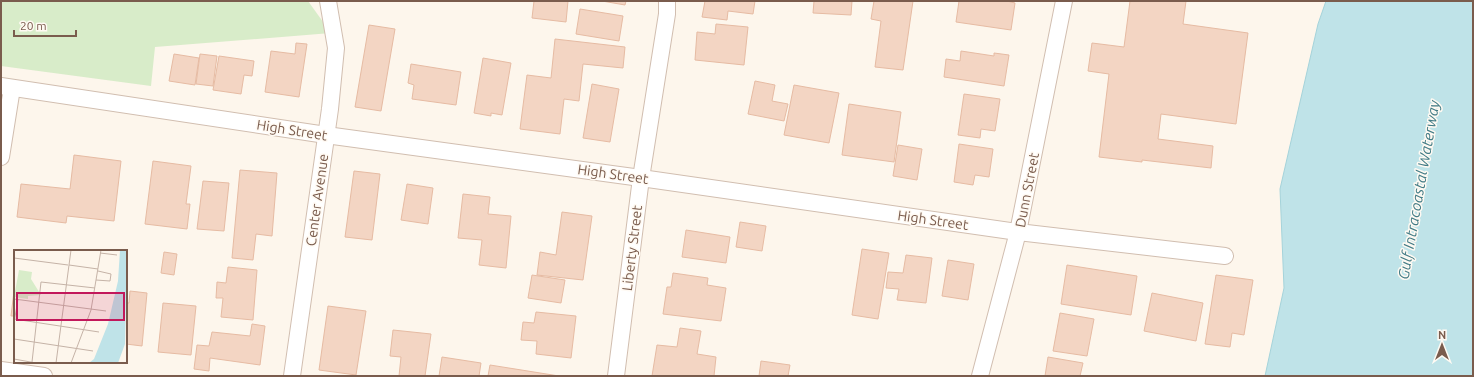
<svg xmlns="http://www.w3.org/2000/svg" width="1474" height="377" font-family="Ubuntu,sans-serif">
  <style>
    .green { fill: #d8ecc9 }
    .water { fill: #bfe3e8; stroke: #a5d3da }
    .building { fill: #f3d5c3; stroke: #e6bba3 }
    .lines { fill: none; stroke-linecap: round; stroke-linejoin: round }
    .minor-casing { stroke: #d1beb0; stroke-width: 18 }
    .minor { stroke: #fff; stroke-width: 16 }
    .labels { text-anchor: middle; stroke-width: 3; stroke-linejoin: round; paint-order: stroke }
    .street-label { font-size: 14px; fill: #7a5c4d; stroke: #fffaf3 }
    .water-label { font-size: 15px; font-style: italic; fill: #437c86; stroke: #fffaf3 }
    .inset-road { fill: none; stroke: #c5b3a7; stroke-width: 1 }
    .view { fill: #c2185b; fill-opacity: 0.15; stroke: #c2185b; stroke-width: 2 }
    .inset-edge { fill: none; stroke: #7a5c4d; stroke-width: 2 }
  </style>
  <rect width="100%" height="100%" fill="#fdf6ec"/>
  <path class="green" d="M1,1H308L331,33L155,47L151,86L1,66Z"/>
  <path class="water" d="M1326,1H1473V376H1265L1284,288L1280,189L1318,24Z"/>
  <g class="building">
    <path d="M534,1H568L566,22L532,18Z"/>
    <path d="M602,1H626L625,5Z"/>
    <path d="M705,1H755L753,14L728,11L727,20L702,17Z"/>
    <path d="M814,1H852L851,15L813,13Z"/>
    <path d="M874,1H913L903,70L875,67L881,21L871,19Z"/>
    <path d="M959,1H1007L1015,3L1011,30L956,22Z"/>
    <path d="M1130,1H1186L1183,24L1248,33L1236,124L1161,114L1158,139L1213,146L1211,168L1142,160V162L1099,157L1109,74L1088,71L1092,43L1124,47Z"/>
    <path d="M580,9L623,16L619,41L576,34Z"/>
    <path d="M716,24L748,27L744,65L695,60L697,32L715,34Z"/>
    <path d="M369,25L395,29L381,111L355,107Z"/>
    <path d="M555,39L625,47L623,68L583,64L579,101L564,99L560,134L520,129L527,75L551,78Z"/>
    <path d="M296,43L307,44L299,97L265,92L271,51L295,54Z"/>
    <path d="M961,51L994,56V53L1009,55L1004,86L944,77L946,59L960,61Z"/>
    <path d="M174,54L199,58L195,85L169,81Z"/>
    <path d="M200,54L217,56L213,86L196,84Z"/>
    <path d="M219,56L254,61L252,76L244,75L241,94L213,90Z"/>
    <path d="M483,58L511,63L502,115L491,113V116L474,113Z"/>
    <path d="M411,64L461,72L456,105L412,99L414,85L408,83Z"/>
    <path d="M755,81L775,85L772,101L788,104L784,121L748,114Z"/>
    <path d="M592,84L619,89L610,142L583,138Z"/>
    <path d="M794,85L839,93L829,143L784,135Z"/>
    <path d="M964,94L1000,99L995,131L981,129L980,138L958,135Z"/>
    <path d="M849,104L901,112L894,162L842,155Z"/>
    <path d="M959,144L993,149L989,177L975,175L973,185L954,182Z"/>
    <path d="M898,145L922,149L917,180L893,176Z"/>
    <path d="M74,155L121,161L114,221L67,216L66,223L17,217L21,184L70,189Z"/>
    <path d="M153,161L191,166L186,204H190L187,229L145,224Z"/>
    <path d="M240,170L277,173L272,236L256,234L253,260L232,258Z"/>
    <path d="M354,171L380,174L372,240L345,237Z"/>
    <path d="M203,181L229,183L224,231L197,229Z"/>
    <path d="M407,184L433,188L428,224L401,220Z"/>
    <path d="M463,194L490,197L488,214L511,216L506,268L479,265L482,240L458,238Z"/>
    <path d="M562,212L592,216L583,280L537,275L540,252L556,255Z"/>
    <path d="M740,222L766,226L762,251L736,247Z"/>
    <path d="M686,230L730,237L726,263L682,257Z"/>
    <path d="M862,249L889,253L878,319L852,315Z"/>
    <path d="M164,252L177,254L174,275L161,273Z"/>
    <path d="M906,255L932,258L926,303L897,300L899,289L886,288L888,272L903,273Z"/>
    <path d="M948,260L974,264L968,300L942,296Z"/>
    <path d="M1067,265L1137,276L1131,315L1061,304Z"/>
    <path d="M228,267L257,270L253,320L221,317L223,298H216L217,282L226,283Z"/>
    <path d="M673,273L708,278L707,285L726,288L721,321L663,314L667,287H671Z"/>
    <path d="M532,275L565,280L561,303L528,298Z"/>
    <path d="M1216,275L1253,280L1244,335L1232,333L1230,347L1205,344Z"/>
    <path d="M15,283V316H11Z"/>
    <path d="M130,291L147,293L142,346L126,344V303H129Z"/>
    <path d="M1152,293L1203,303L1196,341L1144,331Z"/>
    <path d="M163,303L196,306L191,355L158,352Z"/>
    <path d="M328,306L366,311L356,375L319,370Z"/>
    <path d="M536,312L576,316L571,358L536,354L537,341L521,340L523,322L534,323Z"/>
    <path d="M1060,313L1094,319L1087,356L1053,351Z"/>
    <path d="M252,324L265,326L260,365L210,358L209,371L194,369L197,345L209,346L212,332L250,336Z"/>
    <path d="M680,328L701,331L697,354L716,357L714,376H652L657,345L677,347Z"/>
    <path d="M393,330L431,334L425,376H399L401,357L390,356Z"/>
    <path d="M442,357L481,363L479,376H439Z"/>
    <path d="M1048,357L1083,363L1080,376H1045Z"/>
    <path d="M761,361L790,365L788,376H759Z"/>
    <path d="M490,365L559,376H488Z"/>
  </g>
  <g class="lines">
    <defs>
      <g id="minor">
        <path d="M1,86L326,135L641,178L1018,232L1225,256"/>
        <path d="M1,157L12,88"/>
        <path d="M1,370L44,376"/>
        <path d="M292,376L330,109L336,48L328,1"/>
        <path d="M616,376L641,178L667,14V1"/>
        <path d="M980,376L1018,232L1064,1"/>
      </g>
    </defs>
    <use href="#minor" class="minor-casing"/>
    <use href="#minor" class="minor"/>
  </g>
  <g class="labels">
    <g class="street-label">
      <text transform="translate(292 130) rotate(9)" y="5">High Street</text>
      <text transform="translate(613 174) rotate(8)" y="5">High Street</text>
      <text transform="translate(1027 190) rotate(-79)" y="5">Dunn Street</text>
      <text transform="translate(317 200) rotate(-82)" y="5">Center Avenue</text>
      <text transform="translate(933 220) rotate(8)" y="5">High Street</text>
      <text transform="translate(632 248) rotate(-83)" y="5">Liberty Street</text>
    </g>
    <g class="water-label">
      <text transform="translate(1419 190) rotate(-80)" y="5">Gulf Intracoastal Waterway</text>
    </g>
  </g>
  <g transform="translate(14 250)">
    <rect width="113" height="113" fill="#fdf6ec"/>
    <path d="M5,20L18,22L17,29L27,45L14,46V49L0,47Z" fill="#d8ecc9"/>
    <path d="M106,0H113L111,94L104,113H75L80,109L94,74L104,31Z" fill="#bfe3e8"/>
    <path class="inset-road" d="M86,3L103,5M0,8L54,15M55,15L84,19M82,30L96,31L97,24L84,21M0,49L92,61M0,69L85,82M0,73L4,49M0,89L79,101M0,109L22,113M18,112L27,32L81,38M42,113L57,0M57,113L77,60L87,0"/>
    <path class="view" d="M3,43H110V70H3Z"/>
    <rect width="113" height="113" class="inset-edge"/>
  </g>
  <rect width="1474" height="377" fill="none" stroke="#7a5c4d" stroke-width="4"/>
  <g transform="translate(1442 345)" stroke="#fffaf3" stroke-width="3" paint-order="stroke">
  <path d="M0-3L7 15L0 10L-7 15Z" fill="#7a5c4d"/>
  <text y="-6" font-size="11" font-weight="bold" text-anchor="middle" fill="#7a5c4d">N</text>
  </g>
  <path d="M14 30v6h62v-6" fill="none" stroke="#7a5c4d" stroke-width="2"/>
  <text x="20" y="30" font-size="12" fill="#7a5c4d" stroke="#fffaf3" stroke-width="3" paint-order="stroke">20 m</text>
</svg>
